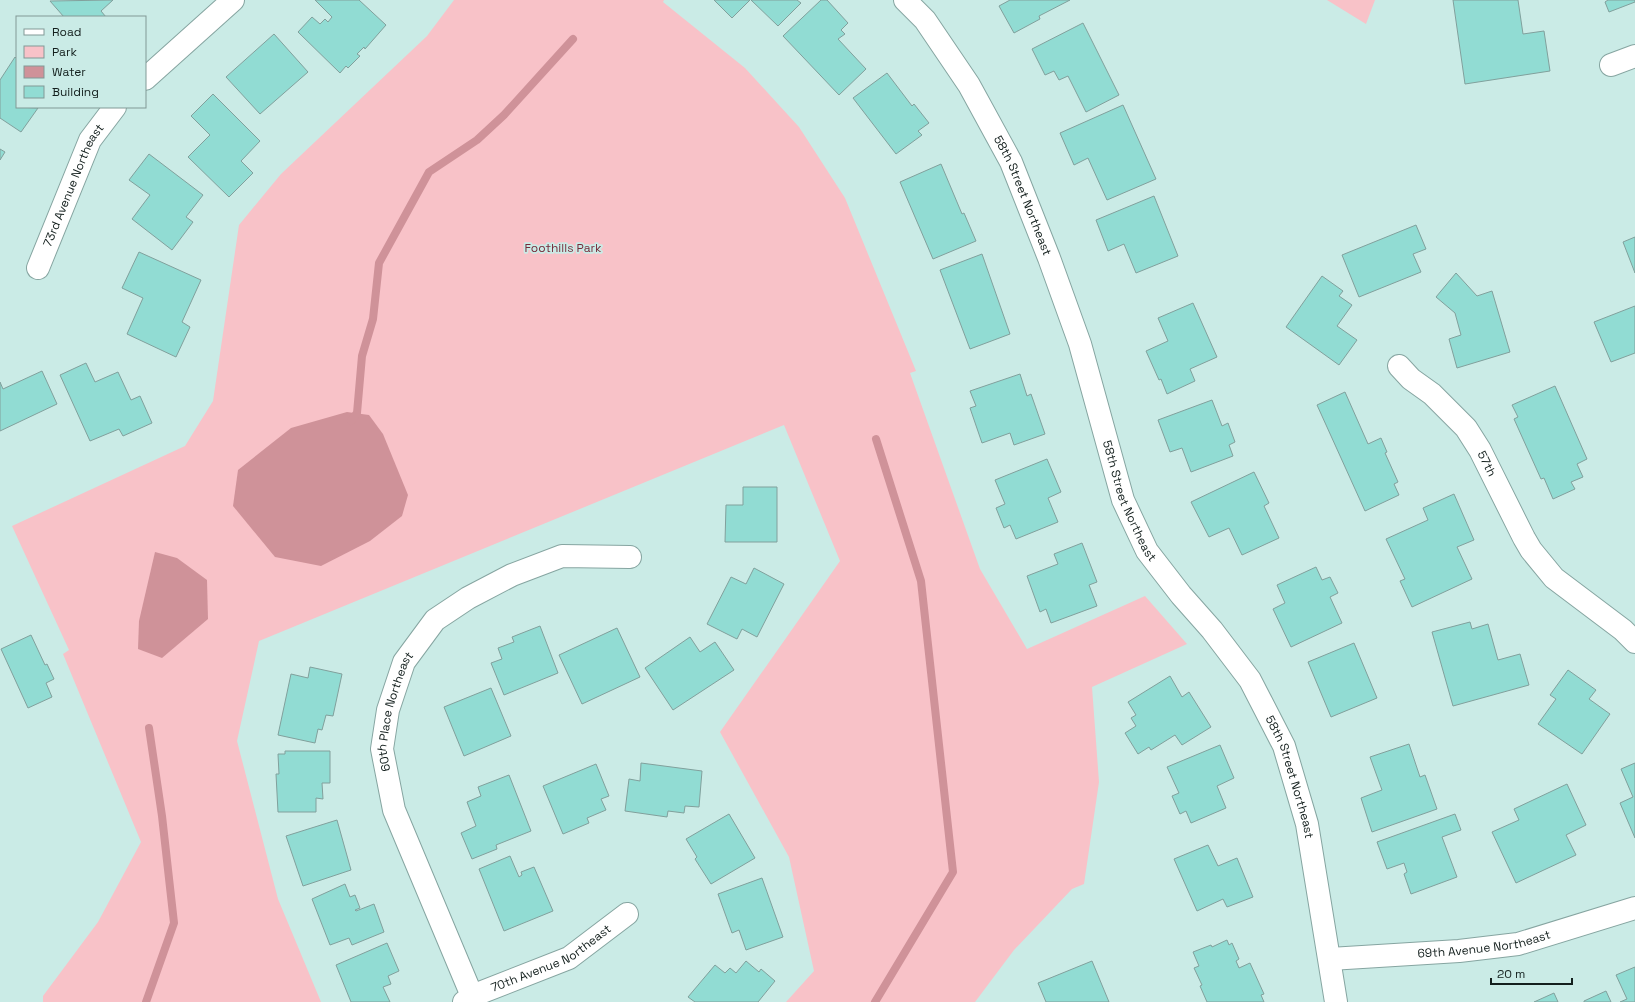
<svg xmlns="http://www.w3.org/2000/svg" width="1635" height="1002" font-family="'Space Grotesk',sans-serif">
  <style>
    .green { fill: #f8c2c8 }
    .water { fill: #cf9299 }
    .lines { fill: none; stroke-linecap: round; stroke-linejoin: round }
    .stream { stroke: #cf9299; stroke-width: 8 }
    .building { fill: #91dcd3; stroke: #81a09c }
    .minor-casing { stroke: #86a5a1; stroke-width: 24 }
    .minor { stroke: #fff; stroke-width: 22 }
    .labels { text-anchor: middle; stroke-width: 3.5; stroke-linejoin: round; paint-order: stroke }
    .street-label { font-size: 12px; fill: #131f1d; stroke: #caebe6 }
    .park-label { font-size: 12px; fill: #762b3a; stroke: #caebe6 }
  </style>
  <rect width="100%" height="100%" fill="#caebe6"/>
  <g class="green">
    <path d="M454,0H664L663,2L745,68L799,127L845,198L916,371L910,373L980,569L1027,649L1145,596L1187,644L1092,687L1099,782L1084,884L1072,889L1014,950L975,1002H786L814,971L789,857L720,732L840,561L784,425L259,641L237,741L278,899L321,1002H43V996L98,922L141,842L63,654L69,650L12,526L185,446L213,401L239,225L281,174L427,36Z"/>
    <path d="M1327,0H1375L1366,24Z"/>
  </g>
  <g class="water">
    <path d="M347,412L369,415L383,434L408,495L402,516L370,541L321,566L275,557L233,506L238,470L291,428Z"/>
    <path d="M155,552L177,558L207,580L208,619L162,658L138,649L139,621Z"/>
  </g>
  <g class="lines">
    <g class="stream">
      <path d="M351,421L357,413L362,356L373,319L379,263L429,172L477,140L504,115L573,39"/>
      <path d="M146,1002L174,923L162,816L149,728"/>
      <path d="M875,1002L953,872L921,581L876,439"/>
    </g>
  </g>
  <g class="building">
    <path d="M113,0L101,11L106,17H64L50,1Z"/>
    <path d="M315,0H359L386,25L365,49L364,47L357,54L360,56L348,68L346,66L340,73L298,32L312,17L320,24L325,19L328,22L332,17Z"/>
    <path d="M714,0H750L732,18Z"/>
    <path d="M751,0H797L801,3L778,26Z"/>
    <path d="M821,0H827L848,23L841,30L845,34L838,39L866,69L839,95L783,36Z"/>
    <path d="M1010,0H1070L1039,16L1040,19L1014,33L999,6Z"/>
    <path d="M1453,0H1518L1523,34L1544,31L1550,71L1465,84Z"/>
    <path d="M1608,0H1635V2L1609,12L1605,2Z"/>
    <path d="M1083,23L1119,95L1086,112L1068,76L1059,80L1054,71L1045,75L1032,49Z"/>
    <path d="M274,34L308,72L260,114L226,77Z"/>
    <path d="M15,57L17,59V107L38,108L21,132L0,118V80Z"/>
    <path d="M887,73L912,106L914,104L929,123L918,131L922,135L896,154L853,98Z"/>
    <path d="M213,94L260,141L241,161L253,173L229,197L188,157L210,135L191,116Z"/>
    <path d="M1123,105L1156,179L1107,200L1088,158L1074,165L1060,133Z"/>
    <path d="M0,149L5,152L0,160Z"/>
    <path d="M149,154L203,195L186,217L193,222L172,250L132,219L150,195L129,180Z"/>
    <path d="M941,164L962,214L964,213L976,241L933,259L900,182Z"/>
    <path d="M1154,196L1178,256L1136,273L1124,244L1108,251L1096,220Z"/>
    <path d="M1416,225L1426,249L1413,254L1421,272L1359,297L1342,255Z"/>
    <path d="M1635,237V273L1623,242Z"/>
    <path d="M139,252L201,280L182,322L190,327L176,357L127,334L143,298L122,288Z"/>
    <path d="M982,254L1010,334L970,349L940,270Z"/>
    <path d="M1456,273L1477,296L1492,291L1510,352L1457,368L1449,339L1461,335L1455,313L1436,297Z"/>
    <path d="M1322,276L1343,291L1339,296L1352,305L1337,326L1357,340L1339,365L1286,327Z"/>
    <path d="M1193,303L1217,357L1190,369L1195,381L1167,394L1161,379L1159,380L1146,351L1168,341L1158,318Z"/>
    <path d="M1635,306V353L1611,362L1594,322Z"/>
    <path d="M86,363L95,382L118,372L131,400L140,396L152,423L123,436L119,429L90,441L60,375Z"/>
    <path d="M42,371L57,404L0,431V382L3,389Z"/>
    <path d="M1020,374L1027,396L1031,394L1045,434L1014,445L1010,433L982,443L970,408L976,406L970,391Z"/>
    <path d="M1555,386L1587,459L1577,464L1583,477L1571,482L1575,489L1553,499L1544,478L1541,479L1514,419L1518,417L1512,405Z"/>
    <path d="M1345,392L1368,444L1381,438L1387,452L1385,453L1398,482L1394,484L1399,495L1365,511L1317,405Z"/>
    <path d="M1212,400L1222,426L1228,423L1235,442L1229,445L1233,456L1191,472L1182,448L1170,452L1158,420Z"/>
    <path d="M1047,459L1061,492L1048,498L1058,522L1016,539L1010,525L1004,528L996,508L1005,504L995,480Z"/>
    <path d="M1254,472L1269,503L1264,506L1279,538L1242,555L1229,528L1209,537L1191,502Z"/>
    <path d="M743,487H777V542H725L726,505H743Z"/>
    <path d="M1454,494L1474,540L1457,547L1472,579L1412,607L1400,581L1405,579L1386,539L1428,520L1423,508Z"/>
    <path d="M1082,543L1097,582L1089,585L1097,606L1051,623L1046,609L1040,612L1027,576L1058,564L1054,554Z"/>
    <path d="M1316,567L1322,580L1330,577L1338,593L1330,597L1342,623L1291,647L1273,609L1285,603L1277,585Z"/>
    <path d="M754,568L784,584L757,637L742,629L737,639L707,624L731,577L746,584Z"/>
    <path d="M1470,622L1472,629L1488,624L1498,660L1520,654L1529,685L1453,706L1432,632Z"/>
    <path d="M540,626L558,673L504,695L491,663L502,659L498,648L514,642L512,637Z"/>
    <path d="M617,628L640,677L582,704L559,655Z"/>
    <path d="M31,635L45,665L47,664L54,679L46,683L52,697L28,708L1,649Z"/>
    <path d="M690,637L700,652L715,642L734,670L673,710L645,668Z"/>
    <path d="M1354,643L1377,698L1331,717L1308,662Z"/>
    <path d="M310,667L342,674L333,716L326,715L322,730L318,729L315,743L278,735L291,674L308,678Z"/>
    <path d="M1568,670L1596,690L1589,699L1610,714L1582,754L1538,724L1556,699L1550,695Z"/>
    <path d="M1170,676L1182,697L1189,692L1211,727L1182,745L1175,735L1151,750L1149,747L1138,754L1125,733L1136,726L1131,718L1136,715L1128,702Z"/>
    <path d="M491,688L511,736L464,756L444,707Z"/>
    <path d="M1409,744L1420,777L1425,775L1437,809L1372,832L1361,798L1382,790L1370,757Z"/>
    <path d="M1220,745L1234,778L1217,786L1226,808L1191,823L1186,811L1180,814L1172,796L1179,793L1167,767Z"/>
    <path d="M285,751H330V783H322L323,799L316,798V812H278L276,774H279L278,754H285Z"/>
    <path d="M641,763L702,771L699,807L685,806L684,813L668,811L667,817L625,811L629,779L640,781Z"/>
    <path d="M1635,763V838L1620,803L1633,797L1621,769Z"/>
    <path d="M596,764L609,796L601,799L606,810L587,818L589,823L563,834L543,786Z"/>
    <path d="M509,775L531,831L496,845L497,849L472,859L461,833L476,826L467,802L481,796L478,787Z"/>
    <path d="M1567,784L1586,825L1566,835L1576,855L1516,883L1492,832L1519,820L1514,809Z"/>
    <path d="M729,814L755,858L711,884L695,859L697,857L686,839Z"/>
    <path d="M1455,814L1461,830L1442,837L1457,877L1411,894L1404,874L1407,872L1404,863L1387,869L1377,842Z"/>
    <path d="M337,820L351,870L303,886L286,836Z"/>
    <path d="M1208,845L1218,866L1237,858L1253,897L1227,907L1223,899L1197,911L1174,859Z"/>
    <path d="M510,856L519,877L522,875L521,872L534,867L553,911L504,931L479,869Z"/>
    <path d="M762,878L783,937L746,950L739,930L732,933L718,894Z"/>
    <path d="M345,884L350,897L355,895L360,908L355,910L356,911L374,904L384,932L352,945L349,938L330,945L312,899Z"/>
    <path d="M1227,940L1229,945L1232,943L1239,959L1236,961L1239,968L1250,963L1264,994L1261,995L1264,1002H1207L1200,986L1202,985L1194,968L1199,966L1193,952L1211,945L1212,947Z"/>
    <path d="M387,943L399,971L388,976L391,984L383,987L390,1002H351L336,965Z"/>
    <path d="M746,961L759,972L761,969L775,981L758,1002H695L688,997L715,965L725,973L730,968L736,973Z"/>
    <path d="M1092,961L1109,1002H1046L1038,983Z"/>
    <path d="M1635,967V1002H1620L1627,999L1616,975Z"/>
    <path d="M1606,991L1611,1002H1584V1001Z"/>
    <path d="M1554,993L1558,1002H1534Z"/>
  </g>
  <g class="lines">
    <defs>
      <g id="minor">
        <path id="s1" d="M905,0L925,20L969,85L1011,162L1049,258L1080,344L1123,500L1147,551L1181,595L1212,630L1250,680L1284,746L1307,824L1336,1002"/>
        <path d="M1611,65L1635,56"/>
        <path d="M145,79L233,0"/>
        <path id="s2" d="M38,268L90,140L115,107"/>
        <path id="s3" d="M1399,366L1411,379L1432,394L1466,428L1480,450L1524,538L1531,550L1554,578L1623,630L1635,642"/>
        <path id="s4" d="M1330,959L1459,951L1518,944L1635,908"/>
        <path id="s5" d="M472,996L569,958L627,914"/>
        <path id="s6" d="M464,1002L472,996L394,810L382,749L388,710L404,662L435,620L468,598L512,575L562,556L630,557"/>
      </g>
    </defs>
    <use href="#minor" class="minor-casing"/>
    <use href="#minor" class="minor"/>
  </g>
  <g class="labels">
    <g class="street-label">
      <text dy="4" stroke="none"><textPath href="#s2" startOffset="90">73rd Avenue Northeast</textPath></text>
      <text dy="4" stroke="none"><textPath href="#s1" startOffset="230">58th Street Northeast</textPath></text>
      <text dy="4" stroke="none"><textPath href="#s3" startOffset="133">57th</textPath></text>
      <text dy="4" stroke="none"><textPath href="#s1" startOffset="554">58th Street Northeast</textPath></text>
      <text dy="4" stroke="none"><textPath href="#s6" startOffset="313">60th Place Northeast</textPath></text>
      <text dy="4" stroke="none"><textPath href="#s1" startOffset="878">58th Street Northeast</textPath></text>
      <text dy="4" stroke="none"><textPath href="#s4" startOffset="155">69th Avenue Northeast</textPath></text>
      <text dy="4" stroke="none"><textPath href="#s5" startOffset="88">70th Avenue Northeast</textPath></text>
    </g>
    <g class="park-label">
      <text x="563" y="252">Foothills Park</text>
    </g>
  </g>
  <rect x="16" y="16" width="130" height="92" fill="#caebe6" stroke="#819996"/>
  <rect x="24" y="29" width="20" height="6" fill="#ffffff" stroke="#819996"/>
  <text x="52" y="36" font-size="12" fill="#131f1d">Road</text>
  <rect x="24" y="46" width="20" height="12" fill="#f8c2c8" stroke="#819996"/>
  <text x="52" y="56" font-size="12" fill="#131f1d">Park</text>
  <rect x="24" y="66" width="20" height="12" fill="#cf9299" stroke="#819996"/>
  <text x="52" y="76" font-size="12" fill="#131f1d">Water</text>
  <rect x="24" y="86" width="20" height="12" fill="#91dcd3" stroke="#819996"/>
  <text x="52" y="96" font-size="12" fill="#131f1d">Building</text>
  <path d="M1491 978v6h81v-6" fill="none" stroke="#131f1d" stroke-width="2"/>
  <text x="1497" y="978" font-size="12" fill="#131f1d" stroke="#caebe6" stroke-width="3" paint-order="stroke">20 m</text>
</svg>
